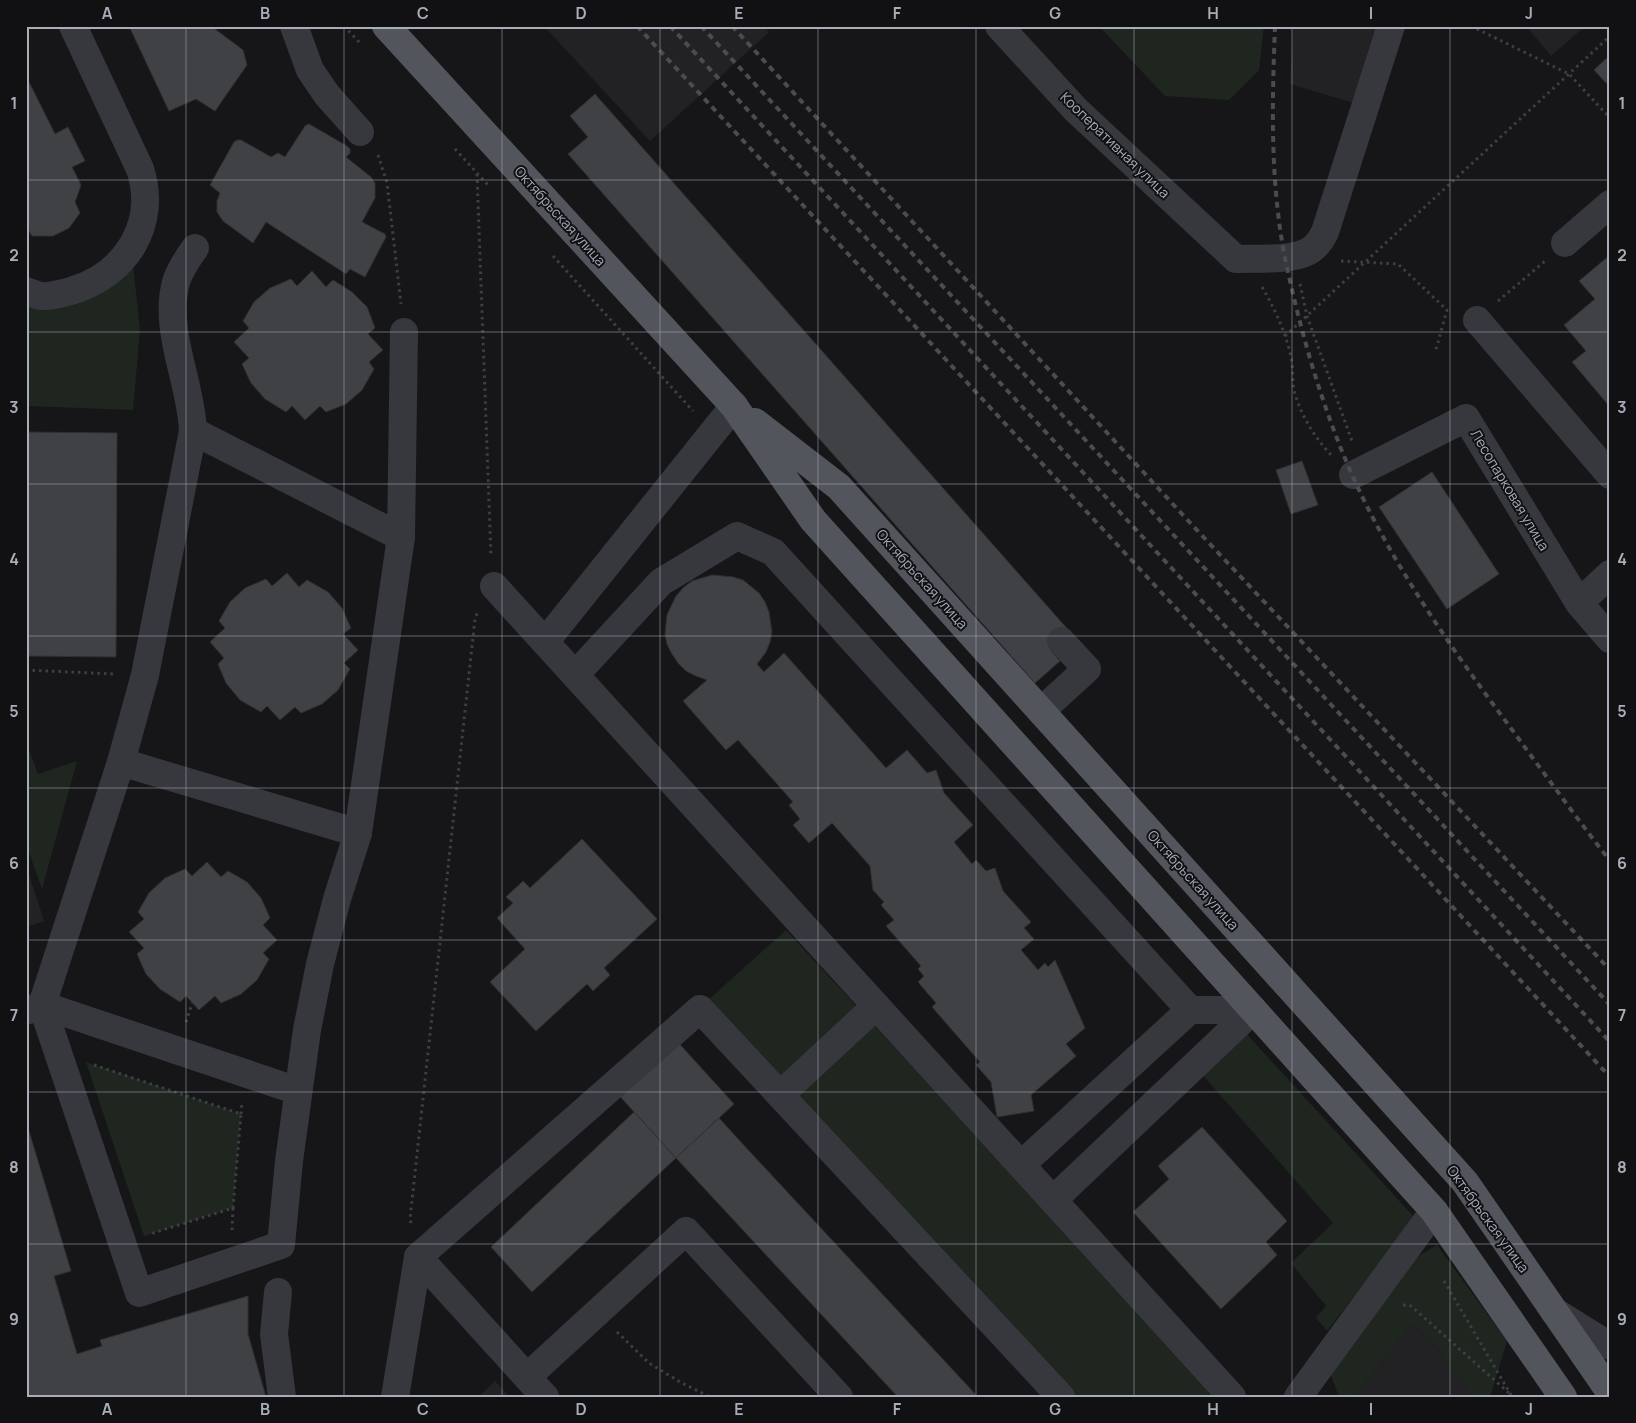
<svg xmlns="http://www.w3.org/2000/svg" width="1636" height="1423" font-family="Manrope,sans-serif">
  <style>
    .built { fill: #222225 }
    .green { fill: #1e261f }
    .building { fill: #404145; stroke: #303034 }
    .lines { fill: none; stroke-linecap: round; stroke-linejoin: round }
    .path { stroke: #3d3f44; stroke-width: 3; stroke-dasharray: 2.5 4; stroke-linecap: butt }
    .minor { stroke: #37383d; stroke-width: 28 }
    .major { stroke: #53555c; stroke-width: 28 }
    .rail { stroke: #4a4c52; stroke-width: 4; stroke-dasharray: 6 5; stroke-linecap: butt }
    .grid { fill: none; stroke: #a8adb8; stroke-width: 1; stroke-opacity: 0.55 }
    .labels { text-anchor: middle; stroke-width: 4; stroke-linejoin: round; paint-order: stroke }
    .street-label { font-size: 14px; fill: #a8adb8; stroke: #111113 }
    .neatline { fill: none; stroke: #a8adb8; stroke-width: 2 }
    .grid-label { font-size: 16px; text-anchor: middle; font-weight: bold; fill: #a8adb8 }
  </style>
  <rect width="100%" height="100%" fill="#161618"/>
  <g class="built">
    <path d="M544,26H763L769,32L650,141Z"/>
    <path d="M1293,26H1379L1357,104L1290,84Z"/>
    <path d="M1526,26H1585L1551,56Z"/>
    <path d="M26,865L44,921L26,927Z"/>
    <path d="M1412,1324L1431,1340L1474,1397H1354Z"/>
    <path d="M495,1381L510,1397H478Z"/>
  </g>
  <g class="green">
    <path d="M1099,26H1264L1259,70L1229,100L1165,96Z"/>
    <path d="M133,264L140,330L133,410L26,406V302Z"/>
    <path d="M26,742L38,774L77,761L42,889L26,844Z"/>
    <path d="M786,930L1218,1397H1077L706,1002Z"/>
    <path d="M1243,1030L1415,1218L1327,1331L1316,1318L1326,1306L1291,1263L1333,1223L1200,1072Z"/>
    <path d="M86,1062L241,1114L233,1208L144,1236Z"/>
    <path d="M1437,1245L1507,1341L1490,1397H1474L1431,1340L1412,1324L1354,1397H1339L1331,1375L1413,1259Z"/>
  </g>
  <g class="building">
    <path d="M129,26H211L243,50L247,65L215,111L196,99L169,111Z"/>
    <path d="M1610,55V87L1594,70Z"/>
    <path d="M26,76L55,134L68,127L85,161L72,167L81,185L75,202L80,213L69,228L53,236H32L26,226Z"/>
    <path d="M595,94L1071,633L1051,651L1060,661L1035,683L568,154L588,137L570,116Z"/>
    <path d="M309,124L347,146L350,149V153L346,157L371,177L375,183V198L362,222L385,234L386,237L365,277L350,269L346,274L266,222L253,243L223,221L217,212V201L220,193L210,185L234,142L237,140H241L271,157L278,153L285,157L305,126Z"/>
    <path d="M1610,255V407L1572,362L1586,351L1564,325L1595,299L1579,281Z"/>
    <path d="M312,271L326,287L333,280L352,292L367,307L375,328L368,334L383,350L369,362L374,369L362,390L346,404L326,412L320,406L305,420L292,406L286,412L265,399L251,383L242,364L249,358L234,342L249,328L243,321L254,302L270,288L291,279L297,286Z"/>
    <path d="M26,432L117,433L116,657L26,656Z"/>
    <path d="M1302,461L1318,505L1291,514L1276,470Z"/>
    <path d="M1432,472L1499,574L1447,609L1379,507Z"/>
    <path d="M287,573L299,587L307,580L328,592L342,608L351,628L343,634L358,650L344,663L350,669L338,690L322,704L301,713L295,707L280,720L267,706L261,712L240,700L226,683L218,664L224,658L210,642L225,628L219,621L230,602L245,588L266,579L272,586Z"/>
    <path d="M712,575L733,577L743,580L759,593L765,602L769,612L772,632L770,642L766,652L757,664L764,672L784,653L886,768L907,750L927,773L936,770L944,793L973,825L954,842L972,864L976,860L986,871L995,868L1003,891L1031,922L1024,928L1034,939L1021,950L1038,970L1045,963L1048,967L1055,960L1085,1028L1066,1044L1076,1056L1031,1095L1034,1111L997,1117L991,1082L976,1065L980,1062L932,1007L936,1003L918,982L924,976L918,969L921,966L886,926L894,920L881,905L884,902L873,890L870,866L832,823L809,843L793,825L800,819L789,805L793,802L738,740L726,750L683,701L707,680L696,676L686,671L678,663L672,654L667,644L665,634L667,615L676,596L683,588L692,581Z"/>
    <path d="M582,839L657,919L604,968L610,975L593,991L587,984L536,1031L490,982L525,949L497,918L513,903L506,897L523,881L530,888Z"/>
    <path d="M207,862L221,877L228,871L247,882L261,898L270,918L263,925L277,940L263,953L269,959L257,980L241,994L221,1003L215,996L199,1010L186,996L180,1002L160,989L146,974L137,954L144,948L129,932L144,919L138,912L149,893L165,878L185,869L192,876Z"/>
    <path d="M675,1039L734,1104L676,1158L616,1092Z"/>
    <path d="M634,1112L676,1158L532,1292L491,1247Z"/>
    <path d="M719,1118L739,1140L978,1397H898L676,1158Z"/>
    <path d="M26,1121L71,1271L54,1276L77,1354L102,1346L100,1340L248,1296V1334L266,1397H26Z"/>
    <path d="M1202,1127L1287,1221L1266,1242L1277,1255L1221,1309L1133,1212L1169,1179L1158,1166Z"/>
  </g>
  <g class="lines">
    <g class="path">
      <path d="M344,26L361,44"/>
      <path d="M1471,26L1569,74L1610,118"/>
      <path d="M455,149L488,185"/>
      <path d="M378,155L387,183L401,304"/>
      <path d="M477,174L491,557"/>
      <path d="M553,256L693,411"/>
      <path d="M1341,261L1398,264L1447,310L1435,353"/>
      <path d="M1300,284L1307,316L1353,444"/>
      <path d="M1262,287C1276,311 1287,335 1292,362C1293,374 1292,386 1296,397C1303,419 1316,439 1332,456"/>
      <path d="M1498,301L1545,261"/>
      <path d="M1285,336L1610,36"/>
      <path d="M26,670L114,674"/>
      <path d="M186,1022L192,1003"/>
      <path d="M94,1065L241,1114L233,1208L150,1234"/>
      <path d="M241,1114L242,1102"/>
      <path d="M411,1223L410,1219L475,619L478,611"/>
      <path d="M232,1230L233,1208"/>
      <path d="M1444,1281L1511,1395"/>
      <path d="M1403,1305L1411,1306L1509,1393"/>
      <path d="M617,1332L649,1363L680,1382L710,1397"/>
    </g>
    <g class="minor">
      <path d="M294,26L310,70L327,95L360,132"/>
      <path d="M999,26L1076,110L1236,259C1256,258 1289,261 1307,252C1316,248 1321,240 1325,232L1391,26"/>
      <path d="M1565,243L1610,204"/>
      <path d="M26,291C31,293 36,295 41,296C50,297 63,293 71,291C126,275 158,224 140,169L73,26"/>
      <path d="M1477,320L1610,475"/>
      <path d="M193,431L401,537L358,833L337,899L320,964L307,1030L289,1161L281,1245L139,1293L42,1005L121,762L145,675L193,431C191,381 163,331 176,282C180,269 188,258 195,248"/>
      <path d="M1353,475L1466,418L1579,603L1610,639"/>
      <path d="M401,537L404,332"/>
      <path d="M494,586L1232,1397"/>
      <path d="M1579,603L1610,574"/>
      <path d="M545,642L734,406"/>
      <path d="M575,675L661,582L737,536L773,552L1190,1010H1253"/>
      <path d="M1041,711L1087,669L1061,641"/>
      <path d="M121,762L358,833"/>
      <path d="M29,1010L42,1005L298,1091"/>
      <path d="M780,1095L876,1006"/>
      <path d="M1021,1165L1190,1010"/>
      <path d="M1053,1200L1253,1010"/>
      <path d="M418,1257L545,1397"/>
      <path d="M278,1292L274,1334L282,1397"/>
      <path d="M1554,1311L1610,1346"/>
      <path d="M527,1377L686,1231L839,1397"/>
      <path d="M395,1397L418,1257L700,1009L1061,1397"/>
      <path d="M1298,1397L1434,1211"/>
    </g>
    <g class="major">
      <path d="M386,26L734,406L813,520L1434,1211L1563,1397"/>
      <path d="M755,422L839,487L1465,1182L1610,1392"/>
    </g>
    <g class="rail">
      <path d="M637,26L1610,1077"/>
      <path d="M670,26L1610,1042"/>
      <path d="M701,26L1610,1005"/>
      <path d="M732,26L1194,527L1610,970"/>
      <path d="M1275,26C1272,103 1270,182 1285,258C1298,320 1315,382 1338,441C1377,543 1445,640 1510,727C1543,772 1576,817 1610,861"/>
    </g>
  </g>
  <path class="grid" d="M186,26V1397M344,26V1397M502,26V1397M660,26V1397M818,26V1397M976,26V1397M1134,26V1397M1292,26V1397M1450,26V1397M26,180H1610M26,332H1610M26,484H1610M26,636H1610M26,788H1610M26,940H1610M26,1092H1610M26,1244H1610"/>
  <g class="labels">
    <g class="street-label">
      <text transform="translate(1115 145) rotate(44)" y="5">Кооперативная улица</text>
      <text transform="translate(560 216) rotate(48)" y="5">Октябрьская улица</text>
      <text transform="translate(1510 490) rotate(59)" y="5">Лесопарковая улица</text>
      <text transform="translate(922 579) rotate(48)" y="5">Октябрьская улица</text>
      <text transform="translate(1193 880) rotate(48)" y="5">Октябрьская улица</text>
      <text transform="translate(1488 1219) rotate(54)" y="5">Октябрьская улица</text>
    </g>
  </g>
  <rect width="1636" height="1423" fill="none" stroke="#111113" stroke-width="55"/>
  <rect x="28" y="28" width="1580" height="1368" class="neatline"/>
  <g class="grid-label">
    <text x="107" y="19">A</text>
    <text x="265" y="19">B</text>
    <text x="423" y="19">C</text>
    <text x="581" y="19">D</text>
    <text x="739" y="19">E</text>
    <text x="897" y="19">F</text>
    <text x="1055" y="19">G</text>
    <text x="1213" y="19">H</text>
    <text x="1371" y="19">I</text>
    <text x="1529" y="19">J</text>
    <text x="14" y="109">1</text>
    <text x="1622" y="109">1</text>
    <text x="14" y="261">2</text>
    <text x="1622" y="261">2</text>
    <text x="14" y="413">3</text>
    <text x="1622" y="413">3</text>
    <text x="14" y="565">4</text>
    <text x="1622" y="565">4</text>
    <text x="14" y="717">5</text>
    <text x="1622" y="717">5</text>
    <text x="14" y="869">6</text>
    <text x="1622" y="869">6</text>
    <text x="14" y="1021">7</text>
    <text x="1622" y="1021">7</text>
    <text x="14" y="1173">8</text>
    <text x="1622" y="1173">8</text>
    <text x="14" y="1325">9</text>
    <text x="1622" y="1325">9</text>
    <text x="107" y="1415">A</text>
    <text x="265" y="1415">B</text>
    <text x="423" y="1415">C</text>
    <text x="581" y="1415">D</text>
    <text x="739" y="1415">E</text>
    <text x="897" y="1415">F</text>
    <text x="1055" y="1415">G</text>
    <text x="1213" y="1415">H</text>
    <text x="1371" y="1415">I</text>
    <text x="1529" y="1415">J</text>
  </g>
</svg>
